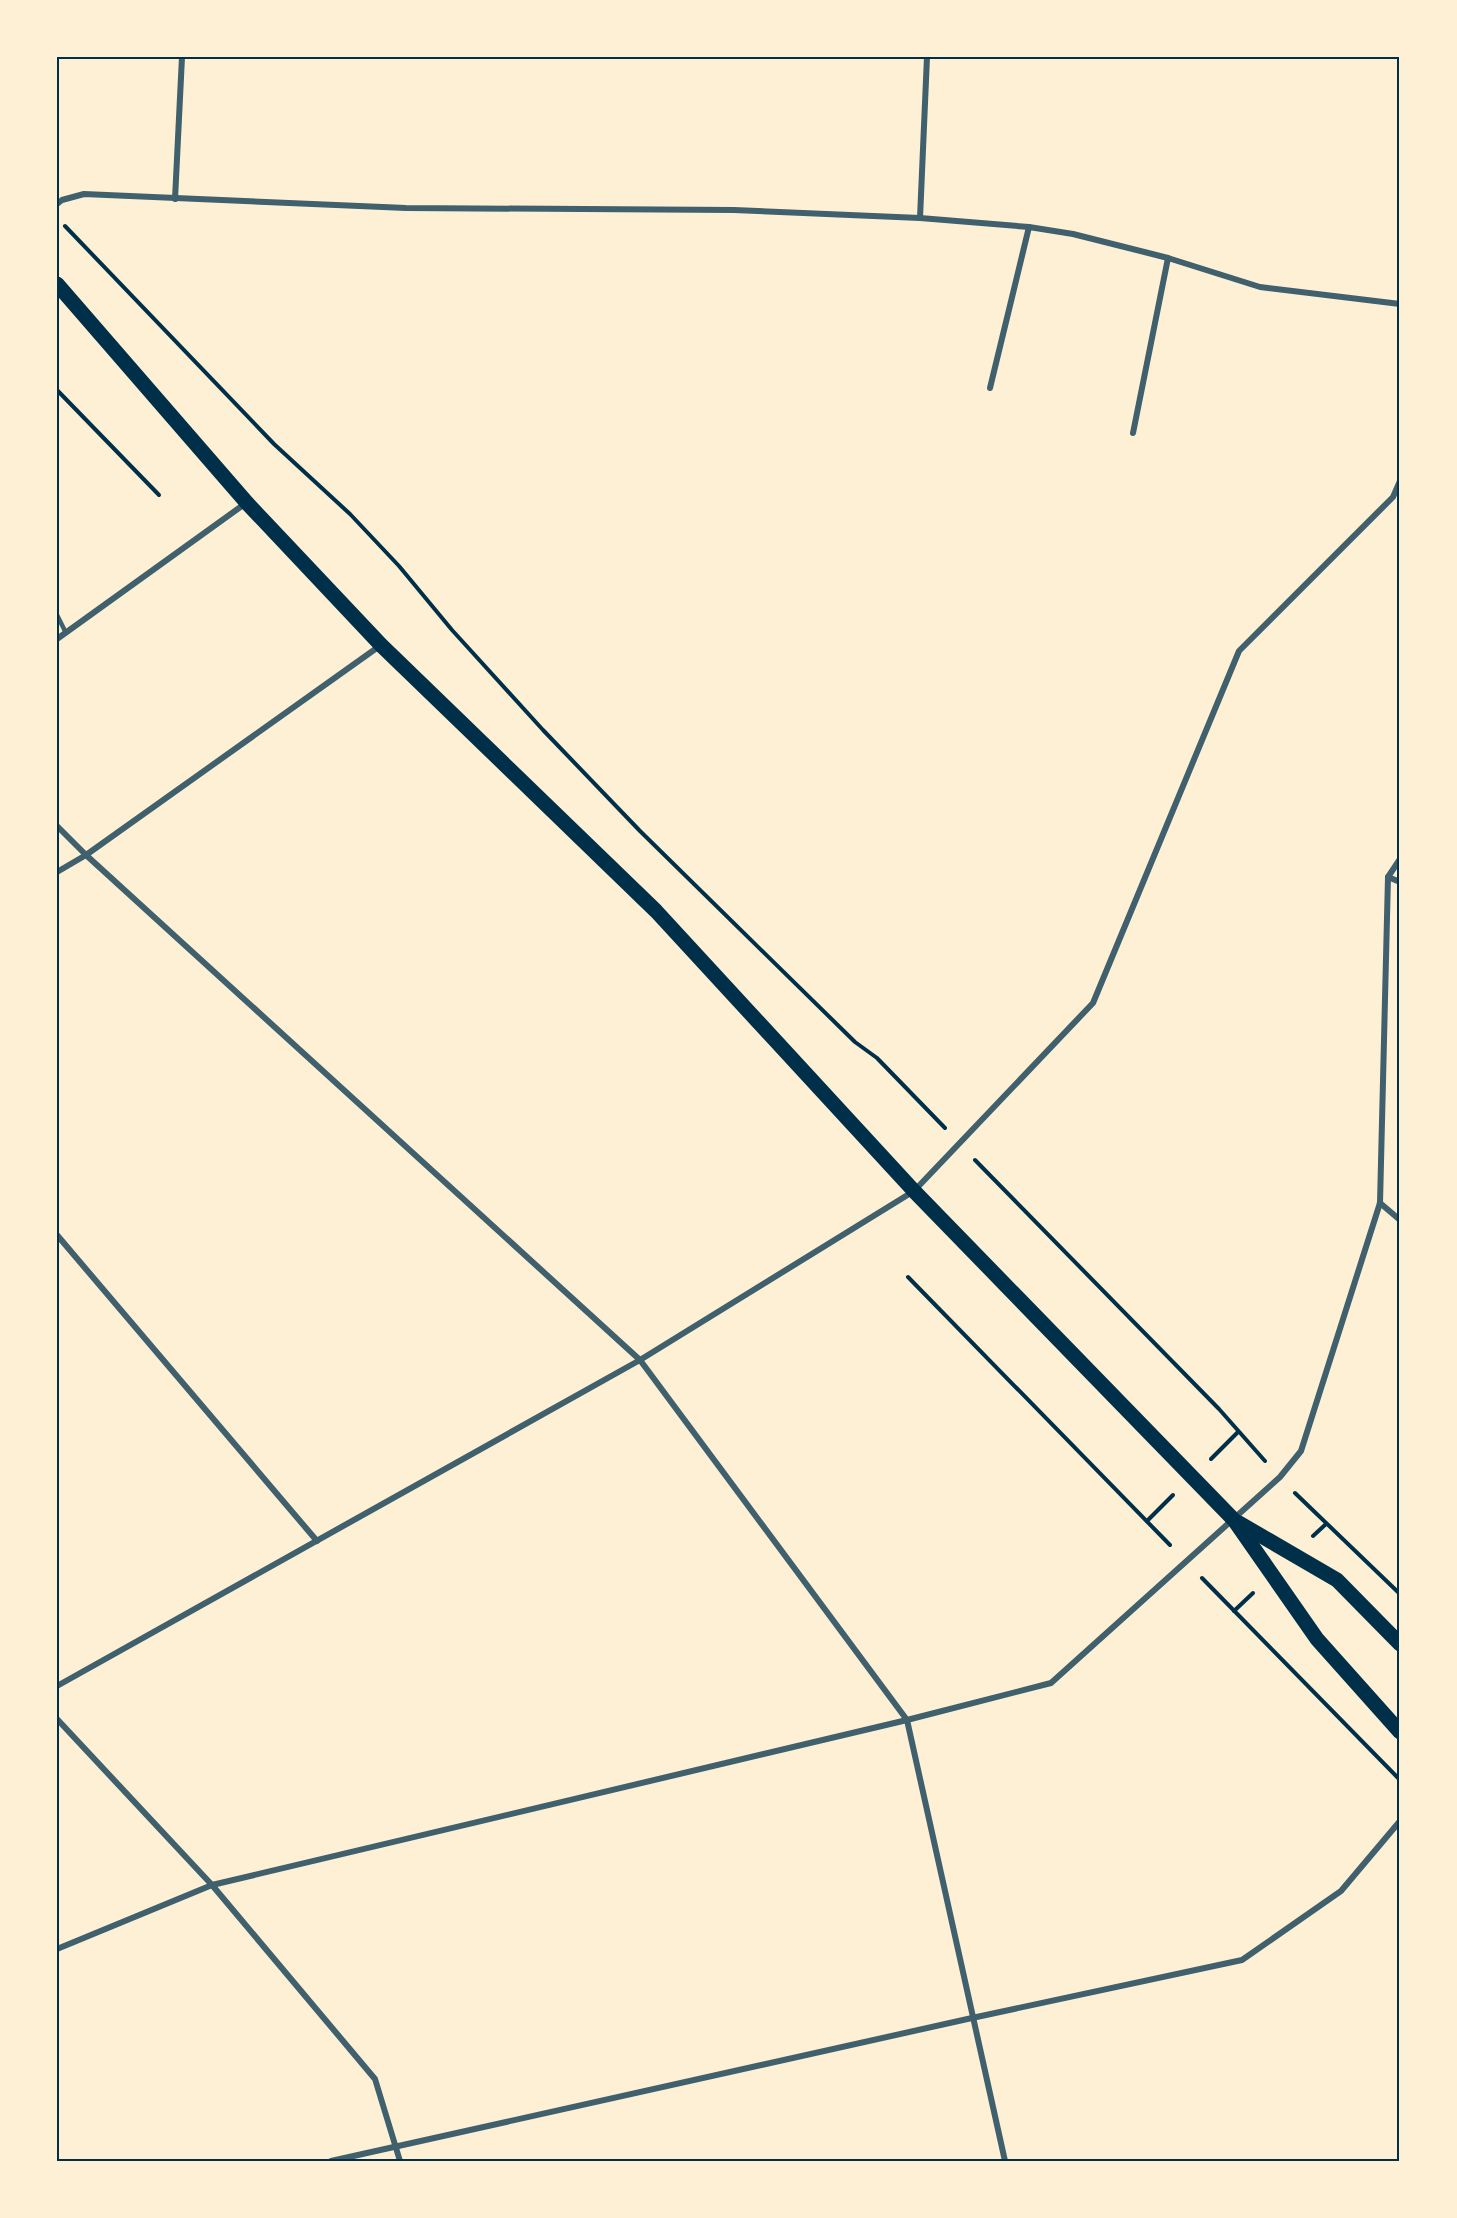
<svg xmlns="http://www.w3.org/2000/svg" width="1457" height="2218" font-family="'Fira Sans Condensed',sans-serif">
  <style>
    .lines { fill: none; stroke-linecap: round; stroke-linejoin: round }
    .path { stroke: #003049; stroke-width: 4 }
    .service { stroke: #3f606c; stroke-width: 4.5 }
    .minor { stroke: #3f606c; stroke-width: 6 }
    .primary { stroke: #003049; stroke-width: 15 }
    .neatline { fill: none; stroke: #003049; stroke-width: 2 }
  </style>
  <rect width="100%" height="100%" fill="#fdf0d5"/>
  <g class="lines">
    <g class="path">
      <path d="M65,226L274,444L350,514L399,566L452,630L543,730L640,831L855,1042L877,1058L945,1128"/>
      <path d="M57,390L159,495"/>
      <path d="M975,1160L1219,1409L1265,1461"/>
      <path d="M908,1277L1170,1545"/>
      <path d="M1211,1459L1238,1432"/>
      <path d="M1295,1493L1400,1594"/>
      <path d="M1147,1521L1173,1495"/>
      <path d="M1313,1536L1326,1524"/>
      <path d="M1202,1578L1400,1780"/>
      <path d="M1234,1611L1253,1593"/>
    </g>
    <path class="service" d="M57,615L66,633"/>
    <g class="minor">
      <path d="M175,199L182,57"/>
      <path d="M57,204L62,200L84,194L406,208L734,210L920,218L1029,227L1073,234L1168,258L1260,287L1400,304"/>
      <path d="M920,218L927,57"/>
      <path d="M990,388L1029,227"/>
      <path d="M1133,433L1168,258"/>
      <path d="M57,639L246,503"/>
      <path d="M57,826L86,855L640,1360L907,1720L1005,2161"/>
      <path d="M57,872L86,855L381,645"/>
      <path d="M1388,877L1400,882"/>
      <path d="M1380,1203L1400,1220"/>
      <path d="M57,1235L317,1541"/>
      <path d="M57,1686L640,1360L914,1191L1093,1003L1239,651L1393,497L1400,481"/>
      <path d="M57,1719L212,1885L375,2079L400,2161"/>
      <path d="M57,1949L212,1885L907,1720L1051,1683L1280,1477L1301,1451L1380,1203L1388,877L1400,859"/>
      <path d="M331,2161L972,2018L1242,1960L1341,1891L1400,1821"/>
    </g>
    <g class="primary">
      <path d="M57,284L247,503L381,645L656,911L914,1191L1234,1520L1317,1639L1400,1732"/>
      <path d="M1239,1523L1337,1580L1400,1644"/>
    </g>
  </g>
  <rect width="1457" height="2218" fill="none" stroke="#fdf0d5" stroke-width="117"/>
  <rect x="58" y="58" width="1340" height="2102" class="neatline"/>
</svg>
